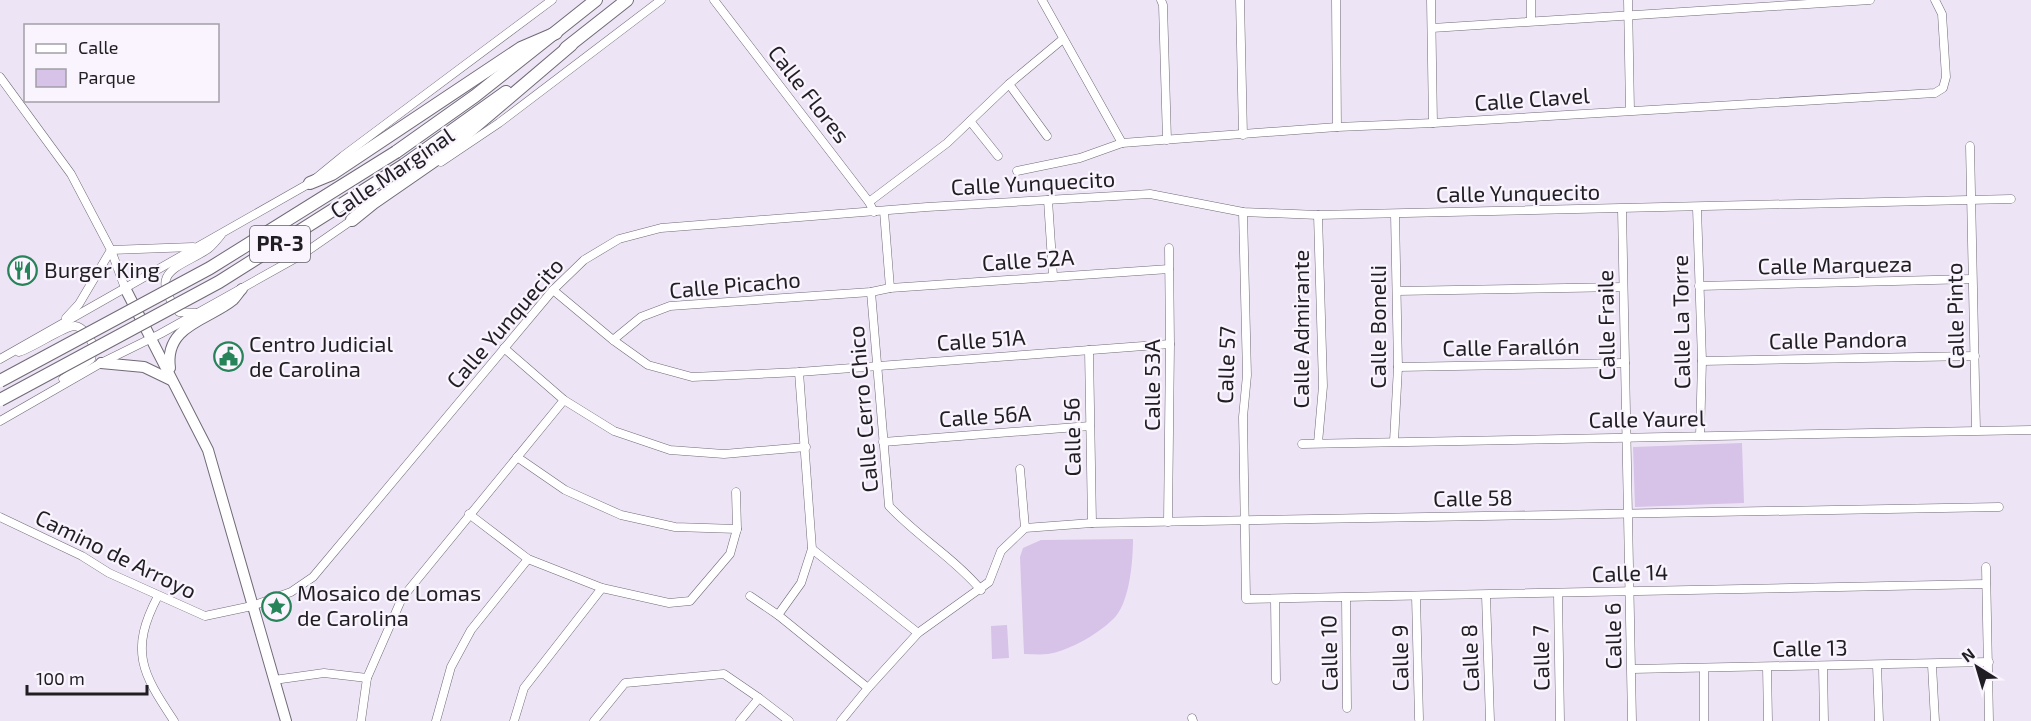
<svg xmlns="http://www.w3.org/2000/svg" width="2031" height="721" font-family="'Exo 2',sans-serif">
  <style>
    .green { fill: #d7c2e8 }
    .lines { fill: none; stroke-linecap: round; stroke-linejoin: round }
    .street-casing { stroke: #716a77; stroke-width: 9 }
    .secondary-casing { stroke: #716a77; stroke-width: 12 }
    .primary-casing { stroke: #716a77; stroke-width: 14 }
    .street { stroke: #fff; stroke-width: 8 }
    .secondary { stroke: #fff; stroke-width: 10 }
    .primary { stroke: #fff; stroke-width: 12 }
    .primary-bridge-casing { stroke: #716a77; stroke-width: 14; stroke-linecap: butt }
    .primary-bridge { stroke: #fff; stroke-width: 12 }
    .labels { text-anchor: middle; stroke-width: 4.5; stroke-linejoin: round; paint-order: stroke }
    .shield { fill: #f9f4fd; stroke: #615e64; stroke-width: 1.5 }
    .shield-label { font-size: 21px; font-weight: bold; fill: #201d23 }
    .street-label { font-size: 22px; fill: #201d23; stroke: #f9f4fd }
    .poi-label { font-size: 22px; fill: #201d23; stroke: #f9f4fd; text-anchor: start }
  </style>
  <rect width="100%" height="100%" fill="#ede5f5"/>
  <g class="green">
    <path d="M1742,443L1744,503L1635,507L1633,447Z"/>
    <path d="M1133,539C1133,560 1130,599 1116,616C1102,632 1069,651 1048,654C1040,655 1032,654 1024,654L1020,557L1023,548L1041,540Z"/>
    <path d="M1007,625L1009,658L992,659L991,626Z"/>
  </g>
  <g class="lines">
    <defs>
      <g id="street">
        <path d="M714,0L869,202L874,212"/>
        <path d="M1042,0L1122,143"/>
        <path d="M1161,0L1163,5L1167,140"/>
        <path d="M1240,0L1243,135"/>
        <path d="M1336,0L1337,127"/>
        <path d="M1431,0L1433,123"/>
        <path d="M1531,0V21"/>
        <path d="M1628,0L1630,110"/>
        <path d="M1432,28L1870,0"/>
        <path d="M0,77L71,174L111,250L125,288"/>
        <path d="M1009,84L1047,136"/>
        <path d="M970,121L998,156"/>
        <path d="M1970,146L1976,430"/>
        <path d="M441,162L499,123L661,0"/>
        <path d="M1017,171L1080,158L1122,143L1337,127L1433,123L1935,93L1943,88L1946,77L1942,14L1935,0"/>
        <path d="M1048,200L1053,276"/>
        <path d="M869,202L947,143L1009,84L1063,39"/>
        <path d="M1697,208L1702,361L1700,436"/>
        <path d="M1622,209L1632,721"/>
        <path d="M884,211L890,288"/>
        <path d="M1243,212L1247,375L1243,417L1246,599L1986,584"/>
        <path d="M1318,215L1323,386L1318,443"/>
        <path d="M1699,286L1972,279"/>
        <path d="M553,290L613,340L648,365L692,377L799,372L1170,344"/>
        <path d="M1397,291L1623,287"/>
        <path d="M871,292L889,506C918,537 954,558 981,590"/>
        <path d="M196,313L179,312C146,271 179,268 208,249C213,245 217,240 221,235"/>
        <path d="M66,318L79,304L111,250L193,247"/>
        <path d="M613,340L641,317L670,306L871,292L890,288L1169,269"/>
        <path d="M504,348L564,400L614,431L670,450L724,454L806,447"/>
        <path d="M1089,350L1092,523"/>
        <path d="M19,352C33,348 64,326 75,326C84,327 90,339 94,346L91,359L63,379"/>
        <path d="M0,359L310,183L343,156L552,0"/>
        <path d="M1702,361L1975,356"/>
        <path d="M1398,367L1625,363"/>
        <path d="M0,421L101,363L160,334L303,254L355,218"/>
        <path d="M1394,441L1398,367L1395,214"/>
        <path d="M883,442L1090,426"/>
        <path d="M1302,444L2031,430"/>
        <path d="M517,457L565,490L621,515L675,527L737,529"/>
        <path d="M1020,469L1025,528"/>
        <path d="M469,514L528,559L602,588L669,603L690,601L730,554L737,529L736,492"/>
        <path d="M0,517L82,556L109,573L205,616L252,606L291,592L313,577L553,290L584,260L619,239L661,228L927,207L1150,194L1243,212L1318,215L2011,199"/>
        <path d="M1168,522L1170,344L1169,248"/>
        <path d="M812,549L918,633"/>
        <path d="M1986,567L1989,721"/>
        <path d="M1558,594L1560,721"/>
        <path d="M1486,595L1490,721"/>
        <path d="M158,596C129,651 142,673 174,721"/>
        <path d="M750,596L778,615L868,688"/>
        <path d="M1416,596L1419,719"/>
        <path d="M1346,598L1347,708"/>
        <path d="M1275,600L1276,680"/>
        <path d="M778,615L801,583L812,549L799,372"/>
        <path d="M1877,665L1879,721"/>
        <path d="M1932,665L1935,721"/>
        <path d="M1823,666L1824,721"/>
        <path d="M1767,667L1768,721"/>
        <path d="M1704,668V721"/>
        <path d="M1632,669L1989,662"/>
        <path d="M274,680L324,673L367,678"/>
        <path d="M1192,718L1193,721"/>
        <path d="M361,721L367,678L402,598L564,400"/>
        <path d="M436,721L451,667L471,630L528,559"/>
        <path d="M514,721L524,688L602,588"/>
        <path d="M594,721L625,683L724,674L759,698L789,721"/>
        <path d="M740,721L759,698"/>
        <path d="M841,721L868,688L918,633L989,582L1001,551L1025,528L1092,523L1999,507"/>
      </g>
      <g id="secondary">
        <path d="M125,288L208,450L286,721"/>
        <path d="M101,363L144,367L171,380"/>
        <path d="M170,368C164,325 209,320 233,300C236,297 239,292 242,289"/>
      </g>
      <g id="primary">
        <path d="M566,48L627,0"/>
        <path d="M396,152L475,96L596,0"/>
        <path d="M404,165L506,92"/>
        <path d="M310,183L332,174L521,48L556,33"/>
        <path d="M352,220L373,203L438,158L571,45"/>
      </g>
    </defs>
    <use href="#street" class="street-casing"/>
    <use href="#secondary" class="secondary-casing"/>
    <use href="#primary" class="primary-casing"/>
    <use href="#street" class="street"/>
    <use href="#secondary" class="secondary"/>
    <use href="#primary" class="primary"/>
    <defs>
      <g id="primary-bridge">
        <path d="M0,381L210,268L396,152"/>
        <path d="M0,400L219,282L404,165"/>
      </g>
    </defs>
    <use href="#primary-bridge" class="primary-bridge-casing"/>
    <use href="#primary-bridge" class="primary-bridge"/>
  </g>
  <defs>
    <symbol id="restaurant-ring" viewBox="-11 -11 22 22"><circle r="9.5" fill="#f9f4fd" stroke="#278359" stroke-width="1.5"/><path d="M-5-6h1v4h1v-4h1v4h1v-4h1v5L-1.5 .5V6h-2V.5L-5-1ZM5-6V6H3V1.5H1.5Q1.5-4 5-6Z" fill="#278359"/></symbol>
    <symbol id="civic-ring" viewBox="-11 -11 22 22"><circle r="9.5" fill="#f9f4fd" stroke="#278359" stroke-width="1.5"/><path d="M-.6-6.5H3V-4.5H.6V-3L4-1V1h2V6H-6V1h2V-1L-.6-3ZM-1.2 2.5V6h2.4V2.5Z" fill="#278359"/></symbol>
    <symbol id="sight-ring" viewBox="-11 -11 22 22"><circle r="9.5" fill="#f9f4fd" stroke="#278359" stroke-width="1.5"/><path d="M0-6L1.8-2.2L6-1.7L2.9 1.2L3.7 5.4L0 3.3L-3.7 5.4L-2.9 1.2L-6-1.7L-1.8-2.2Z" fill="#278359"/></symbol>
  </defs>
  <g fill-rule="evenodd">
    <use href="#restaurant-ring" x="6" y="254" width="33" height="33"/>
    <use href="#civic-ring" x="212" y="340" width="33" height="33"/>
    <use href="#sight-ring" x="260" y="590" width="33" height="33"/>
  </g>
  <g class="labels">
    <rect class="shield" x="250" y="226" width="60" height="36" rx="4.5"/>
    <g class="shield-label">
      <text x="280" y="251">PR-3</text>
    </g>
    <g class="street-label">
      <text transform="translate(809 94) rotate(52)" y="8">Calle Flores</text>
      <text transform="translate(1532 99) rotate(-4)" y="8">Calle Clavel</text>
      <text transform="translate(392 173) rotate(-34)" y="8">Calle Marginal</text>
      <text transform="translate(1033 183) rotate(-3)" y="8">Calle Yunquecito</text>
      <text transform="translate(1518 193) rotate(-1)" y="8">Calle Yunquecito</text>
      <text transform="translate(1028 260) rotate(-4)" y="8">Calle 52A</text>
      <text transform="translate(1835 265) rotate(-1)" y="8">Calle Marqueza</text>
      <text transform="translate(735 285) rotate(-5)" y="8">Calle Picacho</text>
      <text transform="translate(1955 316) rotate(-91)" y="8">Calle Pinto</text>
      <text transform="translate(1681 322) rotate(-91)" y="8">Calle La Torre</text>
      <text transform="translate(505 323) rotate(-49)" y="8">Calle Yunquecito</text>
      <text transform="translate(1606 325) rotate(-91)" y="8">Calle Fraile</text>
      <text transform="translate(1378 327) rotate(-90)" y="8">Calle Bonelli</text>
      <text transform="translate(1301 329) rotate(-90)" y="8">Calle Admirante</text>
      <text transform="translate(981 340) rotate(-4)" y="8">Calle 51A</text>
      <text transform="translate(1838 340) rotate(-1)" y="8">Calle Pandora</text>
      <text transform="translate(1511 347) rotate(-1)" y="8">Calle Farallón</text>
      <text transform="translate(1226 365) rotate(-88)" y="8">Calle 57</text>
      <text transform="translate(1152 385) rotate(-90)" y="8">Calle 53A</text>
      <text transform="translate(863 409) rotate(-95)" y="8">Calle Cerro Chico</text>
      <text transform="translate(985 416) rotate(-4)" y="8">Calle 56A</text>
      <text transform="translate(1647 419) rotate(-1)" y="8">Calle Yaurel</text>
      <text transform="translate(1072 437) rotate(-91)" y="8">Calle 56</text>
      <text transform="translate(1473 498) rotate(-1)" y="8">Calle 58</text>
      <text transform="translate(116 554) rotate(26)" y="8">Camino de Arroyo</text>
      <text transform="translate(1630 573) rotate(-2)" y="8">Calle 14</text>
      <text transform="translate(1613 636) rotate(-91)" y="8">Calle 6</text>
      <text transform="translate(1810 648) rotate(-1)" y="8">Calle 13</text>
      <text transform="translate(1329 653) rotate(-91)" y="8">Calle 10</text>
      <text transform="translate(1400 658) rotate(-91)" y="8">Calle 9</text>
      <text transform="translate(1470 658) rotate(-92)" y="8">Calle 8</text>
      <text transform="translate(1541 658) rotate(-91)" y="8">Calle 7</text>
    </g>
    <g class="poi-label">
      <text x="44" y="278">Burger King</text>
      <text x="249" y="352">Centro Judicial<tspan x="249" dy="25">de Carolina</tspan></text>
      <text x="297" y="601">Mosaico de Lomas<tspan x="297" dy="25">de Carolina</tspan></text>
    </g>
  </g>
  <rect x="24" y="24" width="195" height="78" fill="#f9f4fd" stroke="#a29ea6" stroke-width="1.5"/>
  <rect x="36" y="44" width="30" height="9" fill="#ffffff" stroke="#a29ea6" stroke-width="1.5"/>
  <text x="78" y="54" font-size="18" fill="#201d23">Calle</text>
  <rect x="36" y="69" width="30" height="18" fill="#d7c2e8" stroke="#a29ea6" stroke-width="1.5"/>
  <text x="78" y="84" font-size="18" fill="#201d23">Parque</text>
  <g transform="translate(1977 667) rotate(323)" stroke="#f9f4fd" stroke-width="4.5" paint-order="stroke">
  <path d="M0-4.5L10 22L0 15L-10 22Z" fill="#201d23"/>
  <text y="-9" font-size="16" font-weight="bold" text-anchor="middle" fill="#201d23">N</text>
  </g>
  <path d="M27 685v9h120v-9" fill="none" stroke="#201d23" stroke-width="3"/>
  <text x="36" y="685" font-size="18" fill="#201d23" stroke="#f9f4fd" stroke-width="4.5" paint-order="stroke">100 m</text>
</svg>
